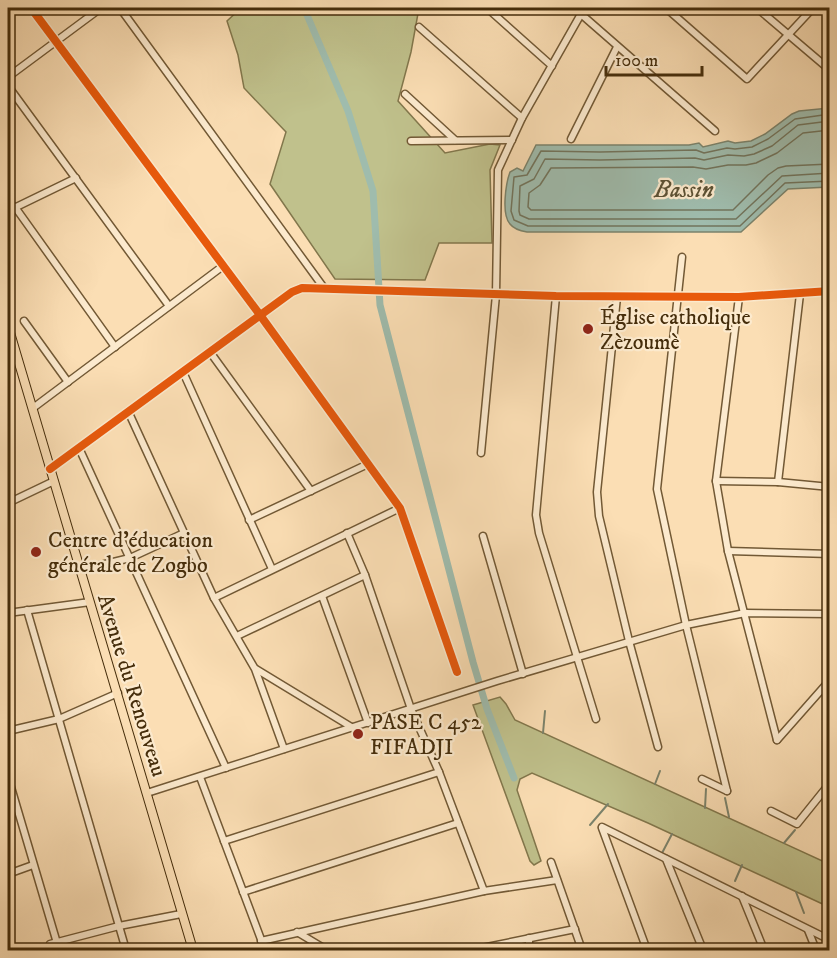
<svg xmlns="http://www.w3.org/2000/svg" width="837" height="958" font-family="'IM FELL DW Pica',serif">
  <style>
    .green { fill: #c0c18c; stroke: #82774c; stroke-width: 1.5 }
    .water { fill: #9fbcad; stroke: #7b836c; stroke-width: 1.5 }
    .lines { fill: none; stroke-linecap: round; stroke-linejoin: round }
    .shore { stroke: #72745c; stroke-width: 1.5 }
    .stream { stroke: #7b836c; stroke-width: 2 }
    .canal { stroke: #9fbcad; stroke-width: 7 }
    .minor-casing { stroke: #725935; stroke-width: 9 }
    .major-casing { stroke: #452d0b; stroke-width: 10 }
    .minor { stroke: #fceace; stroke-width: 6 }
    .major { stroke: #fbdeb4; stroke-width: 8 }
    .cycleway-casing { stroke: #fceace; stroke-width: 11 }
    .cycleway { stroke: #e8590c; stroke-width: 8 }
    .poi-dot { fill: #8f2418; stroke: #fceace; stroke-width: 2 }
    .labels { text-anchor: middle; stroke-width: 4.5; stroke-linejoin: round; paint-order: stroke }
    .poi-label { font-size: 22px; fill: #452d0b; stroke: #fceace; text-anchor: start }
    .street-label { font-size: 22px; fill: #452d0b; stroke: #fceace }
    .water-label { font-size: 24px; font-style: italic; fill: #5c5134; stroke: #fceace }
  </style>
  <rect width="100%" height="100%" fill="#fbdeb4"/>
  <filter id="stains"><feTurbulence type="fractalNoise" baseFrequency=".00333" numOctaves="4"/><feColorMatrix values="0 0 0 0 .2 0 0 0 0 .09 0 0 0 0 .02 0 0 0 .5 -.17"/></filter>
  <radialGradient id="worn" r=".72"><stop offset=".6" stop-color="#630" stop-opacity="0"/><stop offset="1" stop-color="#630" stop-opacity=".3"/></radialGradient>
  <g class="green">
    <path d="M241,8H419L411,52L398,101L445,153L490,144L500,145L490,170L492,243H439L425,280L335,279L270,184L286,132L244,88L238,55L227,21Z"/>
    <path d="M500,697L506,704L515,720L829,864V907L648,823L532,773L520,779L517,790L541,861L534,865L530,861L473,705Z"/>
  </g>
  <path class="water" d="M829,108V187L788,189L741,232H527C521,231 513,228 510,224C501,214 506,183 510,172L517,168L523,171L536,145H689L699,143L703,147L728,141L735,143L751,141L765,134L792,114L799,111Z"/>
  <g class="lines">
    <g class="shore">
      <path d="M830,114L795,119L768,139L752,147L735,149L727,148L704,153L696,150L600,152L541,151L527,175L514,177L511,211L514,220L528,226H740L785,183L830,181"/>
      <path d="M830,121L798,125L772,146L754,154L744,156L728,155L704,160L695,158L600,160L545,159L534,179L520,186L519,211L520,215L529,219H736L782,176L830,173"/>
      <path d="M830,130L803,133L777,153L756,163L746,165H728L706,169L693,167L551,168L540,185L529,193L528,207L531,210H733L768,175L778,168L786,166L830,164"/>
    </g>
    <g class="stream">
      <path d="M543,733L545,711"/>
      <path d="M655,784L660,771"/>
      <path d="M725,798L729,817"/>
      <path d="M705,808L706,789"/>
      <path d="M590,825L608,804"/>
      <path d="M784,843L795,830"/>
      <path d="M661,855L672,834"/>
      <path d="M735,881L742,865"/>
      <path d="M796,892L804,913"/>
    </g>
    <path class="canal" d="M304,8L348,111L373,191L380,305L473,662L487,709L514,778"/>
    <defs>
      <g id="minor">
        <path d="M31,8L260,315L400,508L457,672"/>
        <path d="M120,8L324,288"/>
        <path d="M207,8L208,9"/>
        <path d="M487,8L552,66"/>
        <path d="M574,8L715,131"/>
        <path d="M666,8L747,79L813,8"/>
        <path d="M757,8L830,70"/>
        <path d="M419,27L522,118"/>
        <path d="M8,77L101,8"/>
        <path d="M8,86L169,306"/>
        <path d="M405,94L455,140"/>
        <path d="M571,139L617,47"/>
        <path d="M411,141L512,140"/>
        <path d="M15,207L115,347"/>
        <path d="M8,211L76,178"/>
        <path d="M682,257L657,489L686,625L727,791"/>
        <path d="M556,296L536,515L539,533L596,719"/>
        <path d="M617,297L597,492L599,516L629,641L658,747"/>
        <path d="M739,297L716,481L728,551L777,740"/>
        <path d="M24,321L68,382"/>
        <path d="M210,352L311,491"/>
        <path d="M183,372L272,569"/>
        <path d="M33,408L223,266"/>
        <path d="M128,411L214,598L255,669L284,749"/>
        <path d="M79,448L226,768"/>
        <path d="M481,453L496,295L498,170L522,118L581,14"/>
        <path d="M50,469L292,292L302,288L556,296L739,297L830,291"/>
        <path d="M716,481L778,482L830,487"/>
        <path d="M778,482L800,294"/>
        <path d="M8,503L54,481"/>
        <path d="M249,520L368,464"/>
        <path d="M347,533L365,575L411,709L439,772L484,891"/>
        <path d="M483,536L523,674"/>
        <path d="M728,551L830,554"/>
        <path d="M80,570L130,558L184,533"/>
        <path d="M322,596L368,723"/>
        <path d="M214,598L400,508"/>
        <path d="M27,610L126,950"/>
        <path d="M8,613L90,602"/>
        <path d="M237,636L365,575"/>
        <path d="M256,669L353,728"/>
        <path d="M8,731L59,719L118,693"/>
        <path d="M777,740L830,680"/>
        <path d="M8,777L57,943"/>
        <path d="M200,777L265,950"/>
        <path d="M702,779L727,791"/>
        <path d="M147,793L497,681L686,625L745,613L830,614"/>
        <path d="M771,811L797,824L830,783"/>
        <path d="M602,827L830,940"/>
        <path d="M602,828L647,950"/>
        <path d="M224,841L439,772"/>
        <path d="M666,859L703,950"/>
        <path d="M551,862L582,950"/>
        <path d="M8,874L33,865"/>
        <path d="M243,892L458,823"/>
        <path d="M742,896L764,950"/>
        <path d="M808,930L816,950"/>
        <path d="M297,932L327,950"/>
        <path d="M529,938V950"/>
        <path d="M261,941L484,891L557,880"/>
        <path d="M50,944L119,926L181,914"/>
        <path d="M472,950L575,929"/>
      </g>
      <path id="major" d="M8,326L193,950"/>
    </defs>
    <use href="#minor" class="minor-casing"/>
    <use href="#major" class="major-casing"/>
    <use href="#minor" class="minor"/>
    <use href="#major" class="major"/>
    <defs>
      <g id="cycleway">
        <path d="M31,8L260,315L400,508L457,672"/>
        <path d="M50,469L292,292L302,288L556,296L739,297L830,291"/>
      </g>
    </defs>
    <use href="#cycleway" class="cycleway-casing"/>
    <use href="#cycleway" class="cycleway"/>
  </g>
  <g class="poi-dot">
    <circle cx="588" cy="329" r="6"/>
    <circle cx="36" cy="552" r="6"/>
    <circle cx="358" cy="734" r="6"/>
  </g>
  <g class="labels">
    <g class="poi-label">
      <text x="600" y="324">Église catholique<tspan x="600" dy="25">Zèzoumè</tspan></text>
      <text x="48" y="547">Centre d'éducation<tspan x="48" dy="25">générale de Zogbo</tspan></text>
      <text x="370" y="729">PASE C 452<tspan x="370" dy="25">FIFADJI</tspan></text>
    </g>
    <g class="street-label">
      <text transform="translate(133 685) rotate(73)" y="8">Avenue du Renouveau</text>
    </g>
    <g class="water-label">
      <text x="684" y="197">Bassin</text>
    </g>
  </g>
  <rect width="837" height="958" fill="none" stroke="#fbdeb4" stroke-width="30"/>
  <rect x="9" y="9" width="819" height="940" fill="none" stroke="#452d0b" stroke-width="3"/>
  <rect x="15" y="15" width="807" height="928" fill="none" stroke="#452d0b" stroke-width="1.5"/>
  <path d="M606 66v9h96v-9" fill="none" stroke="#452d0b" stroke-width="3"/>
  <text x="615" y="66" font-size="18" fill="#452d0b" stroke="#fceace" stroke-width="4.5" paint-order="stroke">100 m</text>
  <rect width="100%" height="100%" filter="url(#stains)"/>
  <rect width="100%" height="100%" fill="url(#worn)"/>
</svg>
